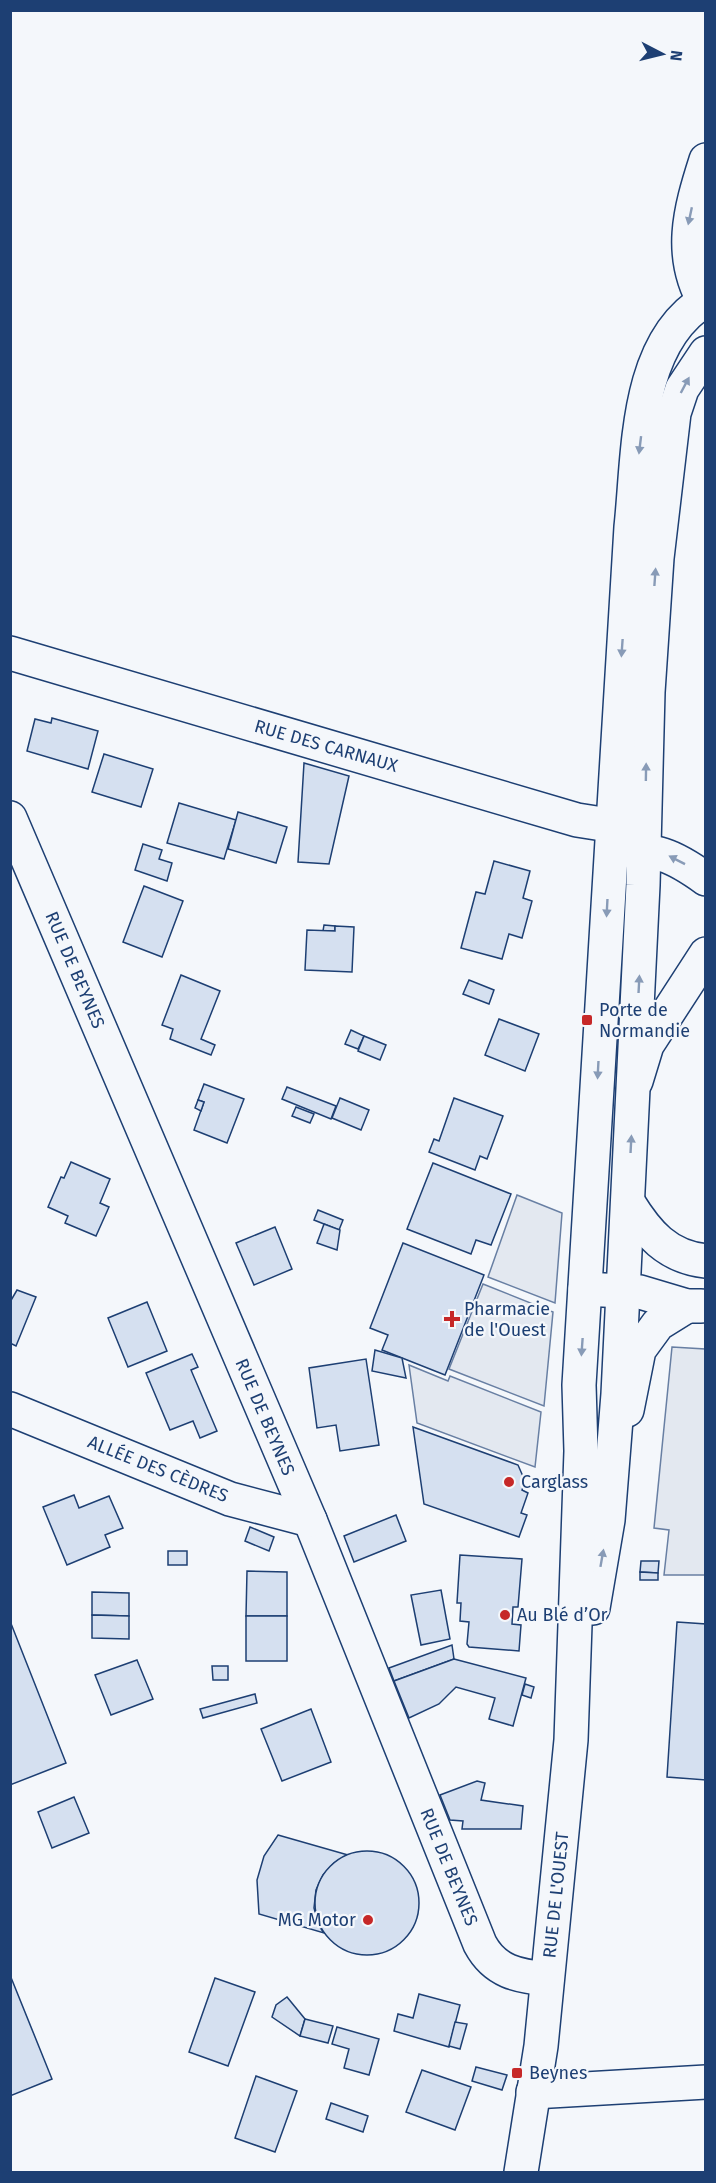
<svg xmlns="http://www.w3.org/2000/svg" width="716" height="2183" font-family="'Fira Sans',sans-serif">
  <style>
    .parking { fill: #e3e8f0; stroke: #687fa3; stroke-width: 1.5 }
    .building { fill: #d5e0f0; stroke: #1d3f73; stroke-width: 1.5 }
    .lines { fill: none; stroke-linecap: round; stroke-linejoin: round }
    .minor-casing { stroke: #1d3f73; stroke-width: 36 }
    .major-casing { stroke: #1d3f73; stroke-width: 36 }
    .minor { stroke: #f4f7fb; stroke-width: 33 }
    .major { stroke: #f4f7fb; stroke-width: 33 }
    .oneway { fill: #889bb7 }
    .poi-dot { fill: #c62828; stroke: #f4f7fb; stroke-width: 2 }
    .labels { text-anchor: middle; stroke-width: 4.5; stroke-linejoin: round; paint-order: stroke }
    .street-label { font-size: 18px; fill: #1d3f73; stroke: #f4f7fb }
    .poi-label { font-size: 18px; fill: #1d3f73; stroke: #f4f7fb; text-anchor: start }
  </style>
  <rect width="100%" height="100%" fill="#f4f7fb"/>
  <g class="parking">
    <path d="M517,1195L562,1213L555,1303L488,1277Z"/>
    <path d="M483,1284L553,1312L544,1406L449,1369Z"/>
    <path d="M672,1347L705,1349V1575H664L669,1530L654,1528Z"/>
    <path d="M409,1365L448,1381L450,1376L541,1412L535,1467L417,1423Z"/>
  </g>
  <g class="building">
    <path d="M52,718L98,731L88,769L27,751L35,719L51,723Z"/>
    <path d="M104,754L153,769L141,807L92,792Z"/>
    <path d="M304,763L349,776L329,864L298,862Z"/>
    <path d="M179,803L236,820L224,859L167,843Z"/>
    <path d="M238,812L287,827L276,863L228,849Z"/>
    <path d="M143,844L162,850L159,859L172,863L167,881L135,870Z"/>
    <path d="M494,861L530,871L523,898L532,901L522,938L509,934L502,959L461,948L476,892L485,894Z"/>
    <path d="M144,886L183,901L162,957L123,942Z"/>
    <path d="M324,925L335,926V931H323Z"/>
    <path d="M335,926L354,927L352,972L305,970L307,930L335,931Z"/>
    <path d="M181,975L220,991L201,1039L215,1045L211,1055L170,1039L173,1029L162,1025Z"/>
    <path d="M469,980L494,990L489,1004L463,994Z"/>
    <path d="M499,1019L539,1034L525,1071L485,1055Z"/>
    <path d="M351,1030L364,1036L358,1049L345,1044Z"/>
    <path d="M364,1036L386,1045L380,1060L358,1051Z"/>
    <path d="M204,1084L244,1099L227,1143L194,1130L204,1102L198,1100Z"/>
    <path d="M287,1087L336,1106L331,1119L282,1099Z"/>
    <path d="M340,1098L369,1110L361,1130L332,1118Z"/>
    <path d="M454,1098L503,1116L487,1159L480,1156L475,1170L429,1152L434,1139L439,1141Z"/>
    <path d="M198,1100L204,1102L201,1111L195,1108Z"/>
    <path d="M296,1107L314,1114L310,1123L292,1116Z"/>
    <path d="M71,1162L110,1179L100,1203L109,1207L96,1236L65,1223L68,1216L48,1207L61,1177L64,1178Z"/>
    <path d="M433,1163L511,1194L491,1245L476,1240L471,1254L407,1229Z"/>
    <path d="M318,1210L343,1220L339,1230L314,1220Z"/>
    <path d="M324,1224L340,1230L337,1250L317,1243Z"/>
    <path d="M275,1227L292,1269L254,1285L236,1243Z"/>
    <path d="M403,1243L484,1275L445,1375L382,1350L388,1335L370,1328Z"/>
    <path d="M17,1290L36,1297L16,1346L10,1343V1302Z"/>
    <path d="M147,1302L167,1351L128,1367L108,1318Z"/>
    <path d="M375,1350L402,1358L406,1378L372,1371Z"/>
    <path d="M192,1354L198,1367L191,1370L217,1431L200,1438L193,1421L170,1430L146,1373Z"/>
    <path d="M366,1359L379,1445L340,1451L336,1425L317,1428L309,1368Z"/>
    <path d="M413,1427L518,1465L525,1481L522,1490L528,1493L521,1513L527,1515L519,1537L424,1504Z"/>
    <path d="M74,1495L79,1508L109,1496L123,1528L105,1535L110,1547L67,1565L43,1507Z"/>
    <path d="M396,1515L406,1541L354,1562L344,1536Z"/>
    <path d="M250,1527L274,1537L269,1551L245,1541Z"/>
    <rect x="168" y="1551" width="19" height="14"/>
    <path d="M460,1555L522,1559L518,1607H513L512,1624L521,1625L519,1651L469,1647L467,1644L469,1622L460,1621L461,1603H457Z"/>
    <path d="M641,1561H659L658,1573L640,1572Z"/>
    <path d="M247,1571L287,1572V1616H246Z"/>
    <path d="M640,1572L658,1573V1580H640Z"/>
    <path d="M441,1590L450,1639L421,1645L411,1595Z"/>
    <path d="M92,1592L129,1593V1616L92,1615Z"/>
    <path d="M92,1615L129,1616V1639L92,1638Z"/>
    <rect x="246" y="1616" width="41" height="45"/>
    <path d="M10,1621L66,1763L10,1785Z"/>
    <path d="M677,1622L706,1624V1780L667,1777Z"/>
    <path d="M452,1645L454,1659L394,1681L389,1668Z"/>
    <path d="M454,1659L526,1678L513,1726L489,1719L495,1698L456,1687L439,1704L409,1718L394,1681Z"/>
    <path d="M137,1660L153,1699L111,1715L95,1675Z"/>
    <path d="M212,1666H228V1680H213Z"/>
    <path d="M525,1684L534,1687L531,1698L522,1695Z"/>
    <path d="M255,1694L257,1703L203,1718L200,1709Z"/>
    <path d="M311,1709L331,1762L282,1781L261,1729Z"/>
    <path d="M477,1781L485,1783L481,1800L523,1806L521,1829H462L463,1821L450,1820L440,1795Z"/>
    <path d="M74,1797L89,1833L52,1848L38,1812Z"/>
    <path d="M278,1835L348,1855L334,1863L323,1875L316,1890L314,1908L319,1926L324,1933L259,1914L257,1880L264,1856Z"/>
    <circle cx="367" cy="1903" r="52"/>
    <path d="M10,1975L52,2079L10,2096Z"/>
    <path d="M215,1978L255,1992L228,2066L189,2052Z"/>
    <path d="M419,1994L460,2005L449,2047L394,2031L398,2014L413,2018Z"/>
    <path d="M287,1997L305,2019L300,2036L272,2017L276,2005Z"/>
    <path d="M305,2019L333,2026L328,2043L300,2036Z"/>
    <path d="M455,2022L467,2024L460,2049L449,2046Z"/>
    <path d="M337,2027L379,2039L369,2075L344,2068L349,2049L332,2044Z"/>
    <path d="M476,2067L507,2075L502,2090L472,2081Z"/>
    <path d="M422,2070L471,2087L455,2130L406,2112Z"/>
    <path d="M256,2076L297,2091L275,2152L235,2138Z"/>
    <path d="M331,2103L368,2116L363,2132L326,2119Z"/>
  </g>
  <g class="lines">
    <defs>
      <g id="minor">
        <path d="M706,160C690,210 677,256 706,305"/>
        <path d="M10,653L577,820L641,830"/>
        <path d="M10,818L310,1520L480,1944C495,1972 518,1976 547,1979"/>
        <path d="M616,850C658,850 671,854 706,879"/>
        <path d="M636,1081L647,1045L706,954"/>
        <path d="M628,1202C647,1233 667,1257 706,1261"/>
        <path d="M585,1289L640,1292L687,1306H701"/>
        <path d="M10,1409L230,1499L310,1520"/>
        <path d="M627,1410L639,1350L658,1324L687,1306"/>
        <path d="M533,2092L706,2082"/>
      </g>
      <g id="major">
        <path d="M593,1608L608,1520L618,1394L643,885L648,692L657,558L674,413L682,389L706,353"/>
        <path d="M521,2172L541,2046L571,1740L581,1451L579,1385L631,527C639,454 634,342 706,300"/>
      </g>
    </defs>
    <use href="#minor" class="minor-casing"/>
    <use href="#major" class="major-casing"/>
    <use href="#minor" class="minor"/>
    <use href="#major" class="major"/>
  </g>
  <defs><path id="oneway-solid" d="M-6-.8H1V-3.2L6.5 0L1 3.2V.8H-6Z" transform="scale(1.5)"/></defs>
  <g class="oneway">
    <use href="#oneway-solid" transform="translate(690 216) rotate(102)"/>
    <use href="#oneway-solid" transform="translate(685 385) rotate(-62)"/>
    <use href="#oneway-solid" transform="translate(640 445) rotate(97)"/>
    <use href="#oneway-solid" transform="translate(655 577) rotate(-86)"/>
    <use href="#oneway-solid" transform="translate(622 648) rotate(94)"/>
    <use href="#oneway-solid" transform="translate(646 772) rotate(-89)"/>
    <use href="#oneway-solid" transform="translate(677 860) rotate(-153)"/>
    <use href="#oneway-solid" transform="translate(607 908) rotate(93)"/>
    <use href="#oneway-solid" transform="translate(639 984) rotate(-87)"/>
    <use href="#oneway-solid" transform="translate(598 1070) rotate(93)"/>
    <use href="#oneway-solid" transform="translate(631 1144) rotate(-87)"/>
    <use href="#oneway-solid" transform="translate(582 1347) rotate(94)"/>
    <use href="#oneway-solid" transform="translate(602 1558) rotate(-80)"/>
  </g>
  <g class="poi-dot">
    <rect x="581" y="1014" width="12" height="12" rx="3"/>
    <path d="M449 1310h6v6h6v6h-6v6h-6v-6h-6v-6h6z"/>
    <circle cx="509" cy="1482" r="6"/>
    <circle cx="505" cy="1615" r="6"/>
    <circle cx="368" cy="1920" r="6"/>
    <rect x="511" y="2067" width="12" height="12" rx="3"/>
  </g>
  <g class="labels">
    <g class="street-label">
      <text transform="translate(326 746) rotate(16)" y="6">RUE DES CARNAUX</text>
      <text transform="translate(75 970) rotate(67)" y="6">RUE DE BEYNES</text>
      <text transform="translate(265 1417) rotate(67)" y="6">RUE DE BEYNES</text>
      <text transform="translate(158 1469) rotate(22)" y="6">ALLÉE DES CÈDRES</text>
      <text transform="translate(449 1867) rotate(68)" y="6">RUE DE BEYNES</text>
      <text transform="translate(556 1895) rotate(-84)" y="6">RUE DE L'OUEST</text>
    </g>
    <g class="poi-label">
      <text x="599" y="1016">Porte de<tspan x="599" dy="21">Normandie</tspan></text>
      <text x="464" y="1315">Pharmacie<tspan x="464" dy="21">de l'Ouest</tspan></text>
      <text x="521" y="1488">Carglass</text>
      <text x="517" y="1621">Au Blé d’Or</text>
      <text x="356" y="1926" text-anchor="end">MG Motor</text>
      <text x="529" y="2079">Beynes</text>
    </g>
  </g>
  <rect width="716" height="2183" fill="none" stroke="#1d3f73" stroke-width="24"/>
  <g transform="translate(662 54) rotate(97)" stroke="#f4f7fb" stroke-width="4.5" paint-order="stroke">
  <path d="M0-4.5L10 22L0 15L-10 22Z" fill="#1d3f73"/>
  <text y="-9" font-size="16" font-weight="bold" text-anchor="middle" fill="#1d3f73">N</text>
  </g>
</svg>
